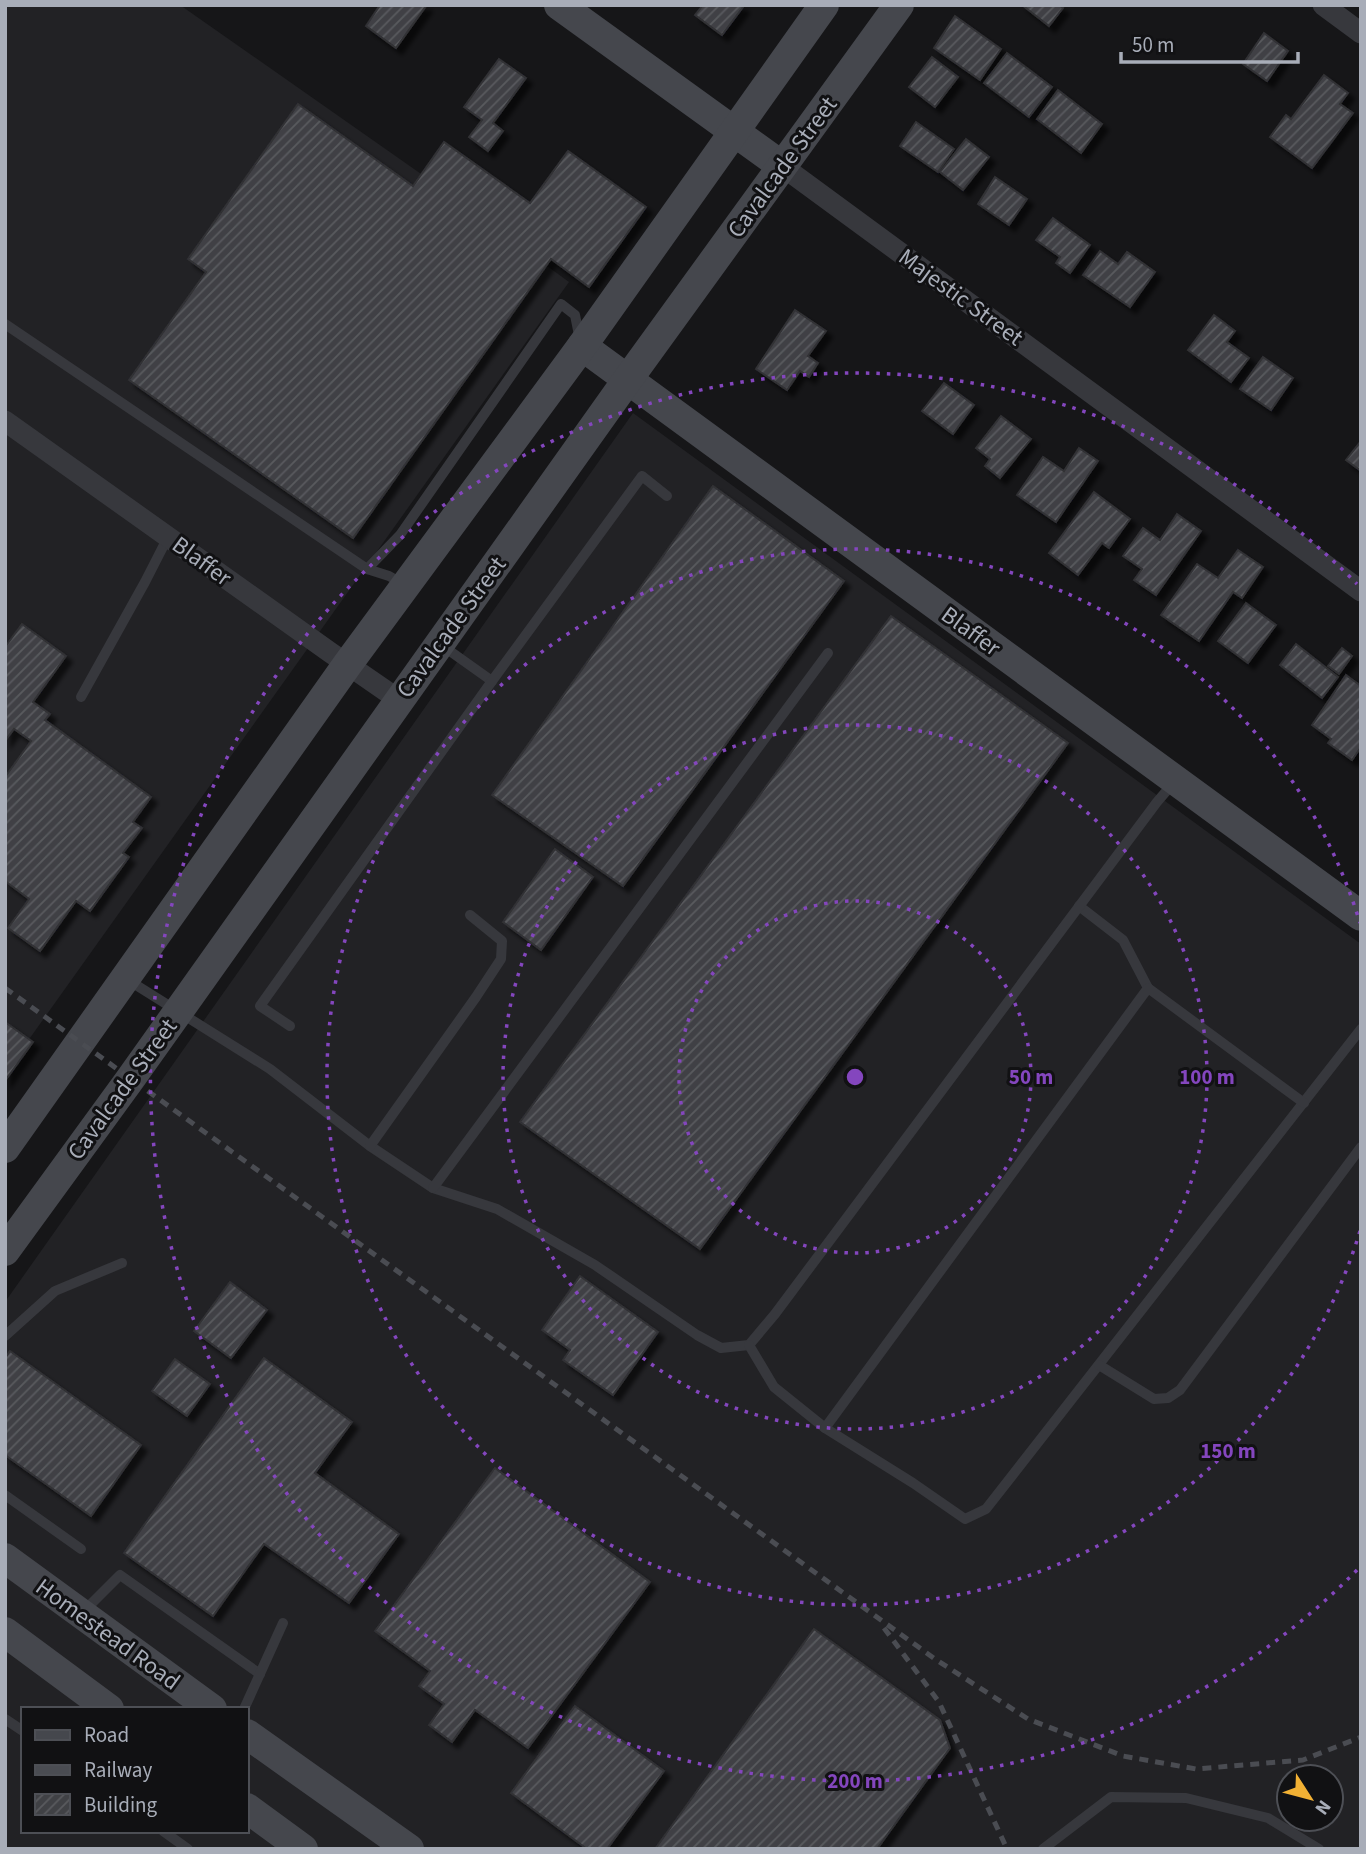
<svg xmlns="http://www.w3.org/2000/svg" width="1366" height="1854" font-family="'Source Sans 3',sans-serif">
  <style>
    .built { fill: #222225; fill-rule: evenodd }
    .building { fill: url(#building-hatch); stroke: #303034; stroke-width: 2; filter: url(#shadow) }
    .lines { fill: none; stroke-linecap: round; stroke-linejoin: round }
    .lane { stroke: #37383d; stroke-width: 10 }
    .street { stroke: #37383d; stroke-width: 21 }
    .secondary { stroke: #45474d; stroke-width: 30 }
    .rail { stroke: #4a4c52; stroke-width: 5; stroke-dasharray: 9 7; stroke-linecap: butt }
    .ring { fill: none; stroke: #8446be; stroke-width: 3.5; stroke-dasharray: 3.5 7 }
    .labels { text-anchor: middle; stroke-width: 6; stroke-linejoin: round; paint-order: stroke }
    .street-label { font-size: 24px; fill: #a8adb8; stroke: #111113 }
    .centre { fill: #8446be; stroke: #111113; stroke-width: 3.5 }
    .ring-label { font-size: 21px; text-anchor: middle; font-weight: bold; fill: #8446be; stroke: #111113; stroke-width: 6; stroke-linejoin: round; paint-order: stroke }
  </style>
  <defs>
    <pattern id="building-hatch" width="6" height="6" patternUnits="userSpaceOnUse" patternTransform="scale(1.75)"><rect width="6" height="6" fill="#404145"/><path d="M-1 1l2-2M0 6l6-6M5 7l2-2" fill="none" stroke="#595a5e"/></pattern>
    <filter id="shadow"><feDropShadow dx="6" dy="6" stdDeviation="2" flood-color="#0009"/></filter>
  </defs>
  <rect width="100%" height="100%" fill="#161618"/>
  <g class="built">
    <path d="M5,5H180L424,176L569,282L5,1073Z"/>
    <path d="M633,413L1361,944V1849H5V1302ZM23,1709H247V1831H23ZM1289,1777H1331V1819H1289Z"/>
  </g>
  <g class="building">
    <path d="M380,5H425L426,6L396,48L366,26Z"/>
    <path d="M703,5H741L743,7L722,35L695,15Z"/>
    <path d="M1022,5H1059L1063,8L1049,26Z"/>
    <path d="M955,16L1001,49L980,80L934,48Z"/>
    <path d="M1264,33L1288,51L1267,81L1243,64Z"/>
    <path d="M1007,53L1052,87L1029,117L984,83Z"/>
    <path d="M932,57L958,77L935,107L909,87Z"/>
    <path d="M499,59L526,78L493,123L503,131L488,151L469,137L482,120L464,107Z"/>
    <path d="M1324,75L1348,93L1340,104L1353,113L1312,168L1270,137L1286,115L1291,119Z"/>
    <path d="M1058,90L1102,124L1081,153L1037,119Z"/>
    <path d="M298,104L413,186L444,142L530,203L568,151L646,207L589,287L551,259L353,538L129,380L206,272L188,259Z"/>
    <path d="M916,122L954,149L938,172L900,146Z"/>
    <path d="M966,139L989,157L963,190L940,172Z"/>
    <path d="M995,177L1027,199L1009,225L978,204Z"/>
    <path d="M1053,218L1090,245L1070,273L1056,263L1060,257L1036,240Z"/>
    <path d="M1100,251L1118,264L1127,252L1155,272L1130,307L1083,275Z"/>
    <path d="M795,310L826,331L808,356L818,363L809,377L800,371L787,390L756,369Z"/>
    <path d="M1214,315L1235,331L1227,342L1249,358L1231,382L1188,350Z"/>
    <path d="M1263,357L1293,378L1271,410L1240,389Z"/>
    <path d="M944,383L974,405L953,434L922,411Z"/>
    <path d="M1001,416L1031,439L1000,478L985,466L990,459L976,448Z"/>
    <path d="M1361,441V471L1346,460Z"/>
    <path d="M1079,448L1098,461L1056,522L1017,495L1043,457L1064,471Z"/>
    <path d="M713,486L844,581L623,886L492,795Z"/>
    <path d="M1094,492L1130,519L1109,548L1102,543L1078,575L1049,553Z"/>
    <path d="M1177,514L1201,531L1156,595L1134,580L1142,569L1123,556L1143,528L1160,540Z"/>
    <path d="M1238,550L1263,567L1242,598L1233,592L1199,641L1161,615L1197,564L1218,578Z"/>
    <path d="M1246,603L1276,625L1248,663L1218,641Z"/>
    <path d="M891,616L1068,743L700,1249L520,1122Z"/>
    <path d="M22,624L66,656L33,702L50,714L45,720L151,797L133,822L142,828L123,853L129,857L90,911L76,901L40,951L8,928L29,899L5,881V777L31,741L14,729L5,741V647Z"/>
    <path d="M1296,644L1338,677L1322,698L1280,665Z"/>
    <path d="M1342,648L1352,656L1339,674L1328,666Z"/>
    <path d="M1346,675L1361,686V747L1352,760L1328,743L1331,739L1312,725Z"/>
    <path d="M555,849L593,877L541,950L503,922Z"/>
    <path d="M5,1022L33,1042L5,1081Z"/>
    <path d="M580,1276L658,1332L613,1395L563,1360L570,1350L542,1330Z"/>
    <path d="M230,1282L267,1310L231,1358L194,1331Z"/>
    <path d="M10,1351L141,1445L91,1516L5,1455V1358Z"/>
    <path d="M264,1358L352,1422L315,1473L399,1534L349,1603L264,1544L213,1616L124,1553Z"/>
    <path d="M175,1359L210,1384L187,1416L152,1391Z"/>
    <path d="M495,1468L650,1582L528,1748L475,1710L452,1742L429,1725L444,1704L419,1686L430,1671L375,1631Z"/>
    <path d="M814,1629L940,1720L950,1748L877,1849H655Z"/>
    <path d="M575,1706L664,1771L607,1849H587L511,1793Z"/>
  </g>
  <g class="lines">
    <g class="lane">
      <path d="M5,324L367,569L400,535L561,304L575,315L580,340"/>
      <path d="M367,569L389,576L403,584"/>
      <path d="M440,644L492,681"/>
      <path d="M81,697L145,582L168,537"/>
      <path d="M1079,906L1123,940L1148,988"/>
      <path d="M128,980L270,1069L370,1146L433,1188L497,1209L595,1265L697,1335L721,1348L749,1345L775,1314L1157,802L1175,781"/>
      <path d="M290,1026L260,1006L492,681L642,476L667,496"/>
      <path d="M370,1146L476,997L501,959L502,941L470,915"/>
      <path d="M433,1188L828,653"/>
      <path d="M5,1336L55,1291L122,1263"/>
      <path d="M749,1345L774,1387L825,1428L913,1483L965,1519L986,1509L1361,1029"/>
      <path d="M1099,1365L1154,1399L1168,1398L1180,1390L1361,1147"/>
      <path d="M825,1428L1148,988L1304,1103"/>
      <path d="M5,1495L81,1549"/>
      <path d="M82,1613L120,1575L260,1674"/>
      <path d="M244,1709L283,1623"/>
      <path d="M5,1719L23,1731"/>
      <path d="M163,1831L188,1849"/>
      <path d="M1043,1849L1111,1797L1186,1798L1268,1818L1319,1849"/>
    </g>
    <g class="street">
      <path d="M1323,5L1361,33"/>
      <path d="M782,166L1361,591"/>
      <path d="M5,421L331,653L399,700"/>
    </g>
    <g class="secondary">
      <path d="M559,5L782,166"/>
      <path d="M582,346L1361,916"/>
      <path d="M5,1148L347,665L582,346L824,5"/>
      <path d="M5,1251L131,1078L628,379L899,5"/>
      <path d="M5,1558L212,1709"/>
      <path d="M5,1632L109,1709"/>
      <path d="M247,1734L409,1849"/>
      <path d="M247,1808L303,1849"/>
    </g>
    <g class="rail">
      <path d="M5,988L935,1659L1028,1719L1123,1756L1196,1769L1303,1760L1361,1737"/>
      <path d="M884,1628L939,1702L1007,1849"/>
    </g>
  </g>
  <g class="ring">
    <circle cx="855" cy="1077" r="176"/>
    <circle cx="855" cy="1077" r="352"/>
    <path d="M1360 1231A528 528 0 1 1 1360 923"/>
    <path d="M1357 1570A704 704 0 1 1 1357 584"/>
  </g>
  <g class="labels">
    <g class="street-label">
      <text transform="translate(782 167) rotate(-54)" y="8">Cavalcade Street</text>
      <text transform="translate(961 297) rotate(36)" y="8">Majestic Street</text>
      <text transform="translate(202 561) rotate(36)" y="8">Blaffer</text>
      <text transform="translate(451 627) rotate(-54)" y="8">Cavalcade Street</text>
      <text transform="translate(971 631) rotate(36)" y="8">Blaffer</text>
      <text transform="translate(122 1089) rotate(-54)" y="8">Cavalcade Street</text>
      <text transform="translate(108 1634) rotate(36)" y="8">Homestead Road</text>
    </g>
  </g>
  <circle cx="855" cy="1077" r="10" class="centre"/>
  <g class="ring-label">
    <text x="1031" y="1084">50 m</text>
    <text x="1207" y="1084">100 m</text>
    <text x="1228" y="1458">150 m</text>
    <text x="855" y="1788">200 m</text>
  </g>
  <rect width="1366" height="1854" fill="none" stroke="#a8adb8" stroke-width="14"/>
  <rect x="21" y="1707" width="228" height="126" fill="#111113" stroke="#4d4f55" stroke-width="2"/>
  <rect x="35" y="1730" width="35" height="10" fill="#45474d" stroke="#4d4f55" stroke-width="2"/>
  <text x="84" y="1742" font-size="21" fill="#a8adb8">Road</text>
  <rect x="35" y="1765" width="35" height="10" fill="#4a4c52" stroke="#4d4f55" stroke-width="2"/>
  <text x="84" y="1777" font-size="21" fill="#a8adb8">Railway</text>
  <rect x="35" y="1794" width="35" height="21" fill="url(#building-hatch)" stroke="#4d4f55" stroke-width="2"/>
  <text x="84" y="1812" font-size="21" fill="#a8adb8">Building</text>
  <g transform="translate(1310 1798) rotate(126)"><circle r="33" fill="#111113" stroke="#4d4f55" stroke-width="2"/>
  <path d="M0-5L12 26L0 18L-12 26Z" fill="#f2b134"/>
  <text y="-10" font-size="19" font-weight="bold" text-anchor="middle" fill="#a8adb8">N</text>
  </g>
  <path d="M1121 52v10h177v-10" fill="none" stroke="#a8adb8" stroke-width="3.5"/>
  <text x="1132" y="52" font-size="21" fill="#a8adb8" stroke="#111113" stroke-width="5" paint-order="stroke">50 m</text>
</svg>
